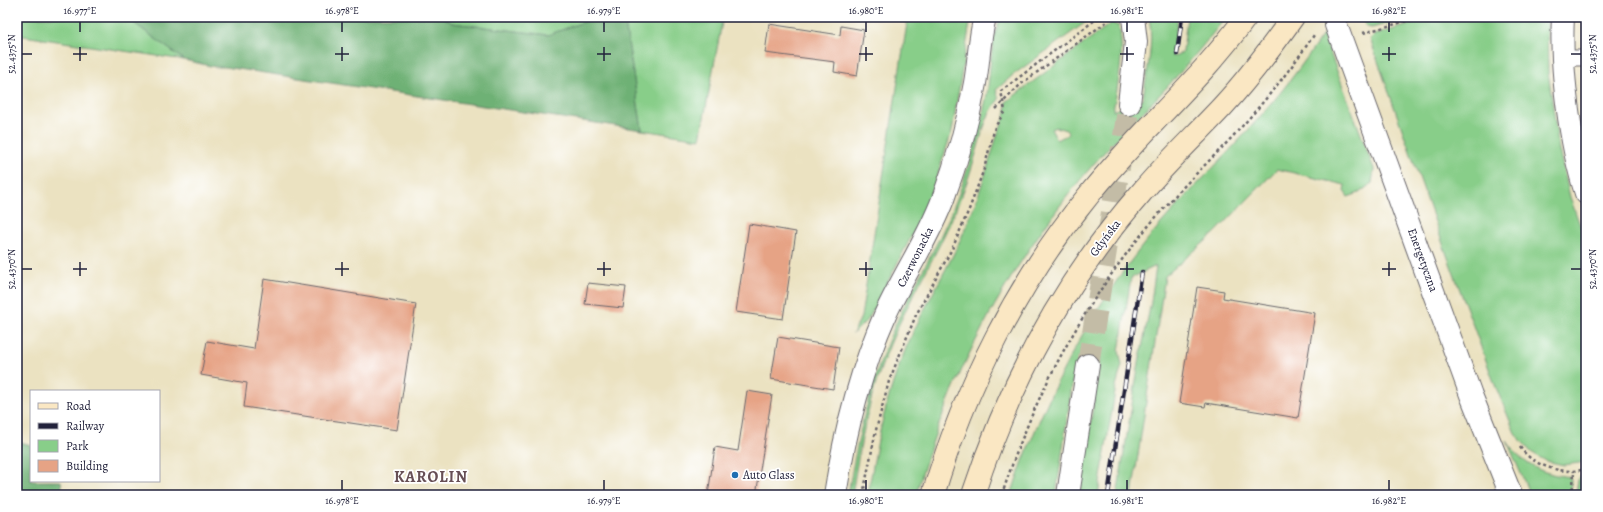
<svg xmlns="http://www.w3.org/2000/svg" width="1603" height="512" font-family="Alegreya,serif">
  <style>
    .green { fill: #88ce89; stroke: #557862; fill-rule: evenodd }
    .forest { fill: #6eb175; stroke: #486a58 }
    .building { fill: #e6a385 }
    .lines { fill: none; stroke-linecap: round; stroke-linejoin: round }
    .minor-tunnel { stroke: #c3bca6; stroke-width: 22; stroke-dasharray: 22 11; stroke-linecap: butt }
    .service-casing { stroke: #68656a; stroke-width: 17 }
    .minor-casing { stroke: #68656a; stroke-width: 24 }
    .secondary-casing { stroke: #68656a; stroke-width: 24 }
    .path { stroke: #68656a; stroke-width: 2.5; stroke-dasharray: 3 3; stroke-linecap: butt }
    .service { stroke: #fff; stroke-width: 15 }
    .minor { stroke: #fff; stroke-width: 22 }
    .secondary { stroke: #fae7c3; stroke-width: 22 }
    .rail-casing { stroke: #22223b; stroke-width: 4.5 }
    .rail { stroke: #fff; stroke-width: 3; stroke-dasharray: 9; stroke-linecap: butt }
    .ticks { fill: none; stroke: #22223b; stroke-width: 1.5 }
    .poi-dot { fill: #1f6fb2; stroke: #fff; stroke-width: 1.5 }
    .labels { text-anchor: middle; stroke-width: 3.5; stroke-linejoin: round; paint-order: stroke }
    .street-label { font-size: 12px; fill: #22223b; stroke: #fff }
    .poi-label { font-size: 12px; fill: #22223b; stroke: #fff; text-anchor: start }
    .district-label { font-size: 16px; font-weight: bold; letter-spacing: 1px; fill: #674f55; stroke: #fff }
    .neatline { fill: none; stroke: #22223b; stroke-width: 1.5 }
    .ticks-label { font-size: 10px; text-anchor: middle; fill: #22223b }
  </style>
  <rect width="100%" height="100%" fill="#fff"/>
  <filter id="ink" filterUnits="userSpaceOnUse"><feTurbulence type="fractalNoise" baseFrequency=".025" numOctaves="2"/><feDisplacementMap in="SourceGraphic" scale="8" xChannelSelector="R" yChannelSelector="G"/><feConvolveMatrix kernelMatrix="1 2 1 2 8 2 1 2 1" color-interpolation-filters="sRGB"/></filter>
  <filter id="wash" filterUnits="userSpaceOnUse"><feTurbulence type="fractalNoise" baseFrequency=".012" numOctaves="4" result="noise"/><feDisplacementMap in="SourceGraphic" scale="16" xChannelSelector="R" yChannelSelector="G"/><feGaussianBlur stdDeviation="0.9" result="paint"/><feColorMatrix in="noise" values="0 0 0 0 0 0 0 0 0 0 0 0 0 0 0 0 0 1.4 0 .05"/><feComposite in="paint" operator="in"/></filter>
  <g filter="url(#wash)">
    <rect width="100%" height="100%" fill="#ebe2c1"/>
    <g class="green">
      <path d="M17,17H126L184,60L17,35Z"/>
      <path d="M443,17H597L548,35L452,23Z"/>
      <path d="M624,17H723L700,139L642,130Z"/>
      <path d="M908,17H971L952,131L928,204L869,318L853,334L861,317Z"/>
      <path d="M1001,17H1093L1013,75L996,90L999,99C984,117 981,139 974,160C969,177 963,193 956,209C937,255 910,297 891,342C870,391 860,443 852,495H848C858,435 871,377 897,321C919,274 947,231 963,182C973,153 981,124 987,94C991,69 990,40 1001,17Z"/>
      <path d="M1149,17H1178L1172,57L1183,52L1187,17H1226C1207,41 1188,64 1168,86C1140,116 1111,143 1085,174C1008,267 948,378 916,495H868C876,445 886,395 906,348C920,315 938,285 954,253C973,215 985,176 997,136C1001,123 1008,116 1006,102L1111,23L1119,26C1125,53 1118,84 1113,111L1143,98C1147,71 1154,43 1149,17ZM1056,127L1066,130L1069,134L1057,140L1051,129Z"/>
      <path d="M1335,17H1341L1325,39L1374,169L1372,183L1359,193L1348,197L1344,191L1345,185L1277,169L1215,233L1165,276L1132,495H1117L1138,368L1151,302L1156,266L1131,278L1119,351L1122,365L1116,386L1098,495H1080L1100,359L1074,371L1056,495H1011C1041,405 1084,320 1143,245C1178,201 1220,163 1257,120C1286,88 1311,53 1335,17Z"/>
      <path d="M1362,17H1411L1372,28L1366,27Z"/>
      <path d="M1436,17H1547L1548,71L1559,150L1570,197L1586,242V462L1564,465L1546,461L1531,452L1515,433L1495,385L1440,236L1370,39L1374,35Z"/>
      <path d="M1507,441C1518,458 1532,469 1552,474C1558,476 1566,475 1571,479L1570,495H1530Z"/>
      <path d="M1581,476H1586V495H1576L1578,480Z"/>
    </g>
    <g class="forest">
      <path d="M126,17H443L452,23L548,35L597,17H624L642,130L225,67H215L184,60Z"/>
      <path d="M17,441L31,445V481H61L63,495H17Z"/>
    </g>
    <g id="blocks">
      <g class="building">
        <path d="M769,24L840,35L841,26L864,30L857,76L834,72L835,62L765,53Z"/>
        <path d="M749,224L796,232L783,319L736,312Z"/>
        <path d="M264,279L416,304L397,430L244,407L247,383L201,375L207,341L254,349Z"/>
        <path d="M588,283L626,287L623,308L585,304Z"/>
        <path d="M1197,287L1224,291L1223,298L1315,313L1298,418L1206,403L1205,407L1179,403Z"/>
        <path d="M778,337L839,347L833,389L771,379Z"/>
        <path d="M747,391L772,395L756,495H708L715,447L738,451Z"/>
      </g>
    </g>
  </g>
  <g filter="url(#ink)">
    <use href="#blocks" fill-opacity="0" stroke="#68656a" stroke-width="1"/>
    <g class="lines">
      <path class="minor-tunnel" d="M1088,365L1129,104"/>
      <defs>
        <path id="service" d="M1564,58H1586"/>
        <g id="minor">
          <path d="M1563,17C1560,68 1570,144 1586,193"/>
          <path d="M1336,25L1471,395L1511,495"/>
          <path d="M1129,104L1136,42L1133,17"/>
          <path d="M835,495C845,431 860,371 886,313C904,274 928,239 943,199C957,161 968,123 975,83C979,61 979,38 985,17"/>
          <path d="M1068,495L1088,365"/>
        </g>
        <g id="secondary">
          <path d="M933,495C965,387 1017,283 1088,196C1138,133 1199,82 1246,17"/>
          <path d="M973,495C1009,384 1064,281 1141,193C1166,163 1195,136 1222,107C1248,79 1271,48 1293,17"/>
        </g>
      </defs>
      <use href="#service" class="service-casing"/>
      <use href="#minor" class="minor-casing"/>
      <use href="#secondary" class="secondary-casing"/>
      <g class="path">
        <path d="M1363,33L1421,17"/>
        <path d="M996,109L1021,84L1109,20"/>
        <path d="M1520,447C1533,467 1564,475 1586,469"/>
        <path d="M863,495L876,430L889,381L916,315L953,247L970,207L984,169L995,127L1005,111L1001,91L1099,17"/>
        <path d="M1002,495C1035,390 1091,290 1164,208C1192,176 1224,148 1251,116C1274,90 1295,63 1314,35"/>
        <path d="M1572,495L1574,473"/>
      </g>
      <use href="#service" class="service"/>
      <use href="#minor" class="minor"/>
      <use href="#secondary" class="secondary"/>
      <defs>
        <g id="rail">
          <path d="M1177,54L1182,17"/>
          <path d="M1108,495L1142,272"/>
        </g>
      </defs>
      <use href="#rail" class="rail-casing"/>
      <use href="#rail" class="rail"/>
    </g>
  </g>
  <path class="ticks" d="M80,22V32M342,22V32M604,22V32M866,22V32M1127,22V32M1389,22V32M80,47V61M342,47V61M604,47V61M866,47V61M1127,47V61M1389,47V61M22,54H32M73,54H87M335,54H349M597,54H611M859,54H873M1120,54H1134M1382,54H1396M1571,54H1581M80,262V276M342,262V276M604,262V276M866,262V276M1127,262V276M1389,262V276M22,269H32M73,269H87M335,269H349M597,269H611M859,269H873M1120,269H1134M1382,269H1396M1571,269H1581M342,480V490M604,480V490M866,480V490M1127,480V490M1389,480V490"/>
  <circle class="poi-dot" cx="735" cy="475" r="4"/>
  <g class="labels">
    <g class="street-label">
      <text transform="translate(1105 238) rotate(-53)" y="4">Gdyńska</text>
      <text transform="translate(915 257) rotate(-63)" y="4">Czerwonacka</text>
      <text transform="translate(1423 260) rotate(70)" y="4">Energetyczna</text>
    </g>
    <g class="poi-label">
      <text x="743" y="479">Auto Glass</text>
    </g>
    <g class="district-label">
      <text x="431" y="482">KAROLIN</text>
    </g>
  </g>
  <rect width="1603" height="512" fill="none" stroke="#fff" stroke-width="44"/>
  <rect x="30" y="390" width="130" height="92" fill="#ffffff" stroke="#a7a7b1"/>
  <rect x="38" y="403" width="20" height="6" fill="#fae7c3" stroke="#a7a7b1"/>
  <text x="66" y="410" font-size="12" fill="#22223b">Road</text>
  <rect x="38" y="423" width="20" height="6" fill="#22223b" stroke="#a7a7b1"/>
  <text x="66" y="430" font-size="12" fill="#22223b">Railway</text>
  <rect x="38" y="440" width="20" height="12" fill="#88ce89" stroke="#a7a7b1"/>
  <text x="66" y="450" font-size="12" fill="#22223b">Park</text>
  <rect x="38" y="460" width="20" height="12" fill="#e6a385" stroke="#a7a7b1"/>
  <text x="66" y="470" font-size="12" fill="#22223b">Building</text>
  <rect x="22" y="22" width="1559" height="468" class="neatline"/>
  <g class="ticks-label">
    <text x="80" y="14">16.977°E</text>
    <text x="342" y="14">16.978°E</text>
    <text x="604" y="14">16.979°E</text>
    <text x="866" y="14">16.980°E</text>
    <text x="1127" y="14">16.981°E</text>
    <text x="1389" y="14">16.982°E</text>
    <text transform="translate(11 54) rotate(-90)" y="4">52.4375°N</text>
    <text transform="translate(1592 54) rotate(-90)" y="4">52.4375°N</text>
    <text transform="translate(11 269) rotate(-90)" y="4">52.4370°N</text>
    <text transform="translate(1592 269) rotate(-90)" y="4">52.4370°N</text>
    <text x="342" y="504">16.978°E</text>
    <text x="604" y="504">16.979°E</text>
    <text x="866" y="504">16.980°E</text>
    <text x="1127" y="504">16.981°E</text>
    <text x="1389" y="504">16.982°E</text>
  </g>
</svg>
